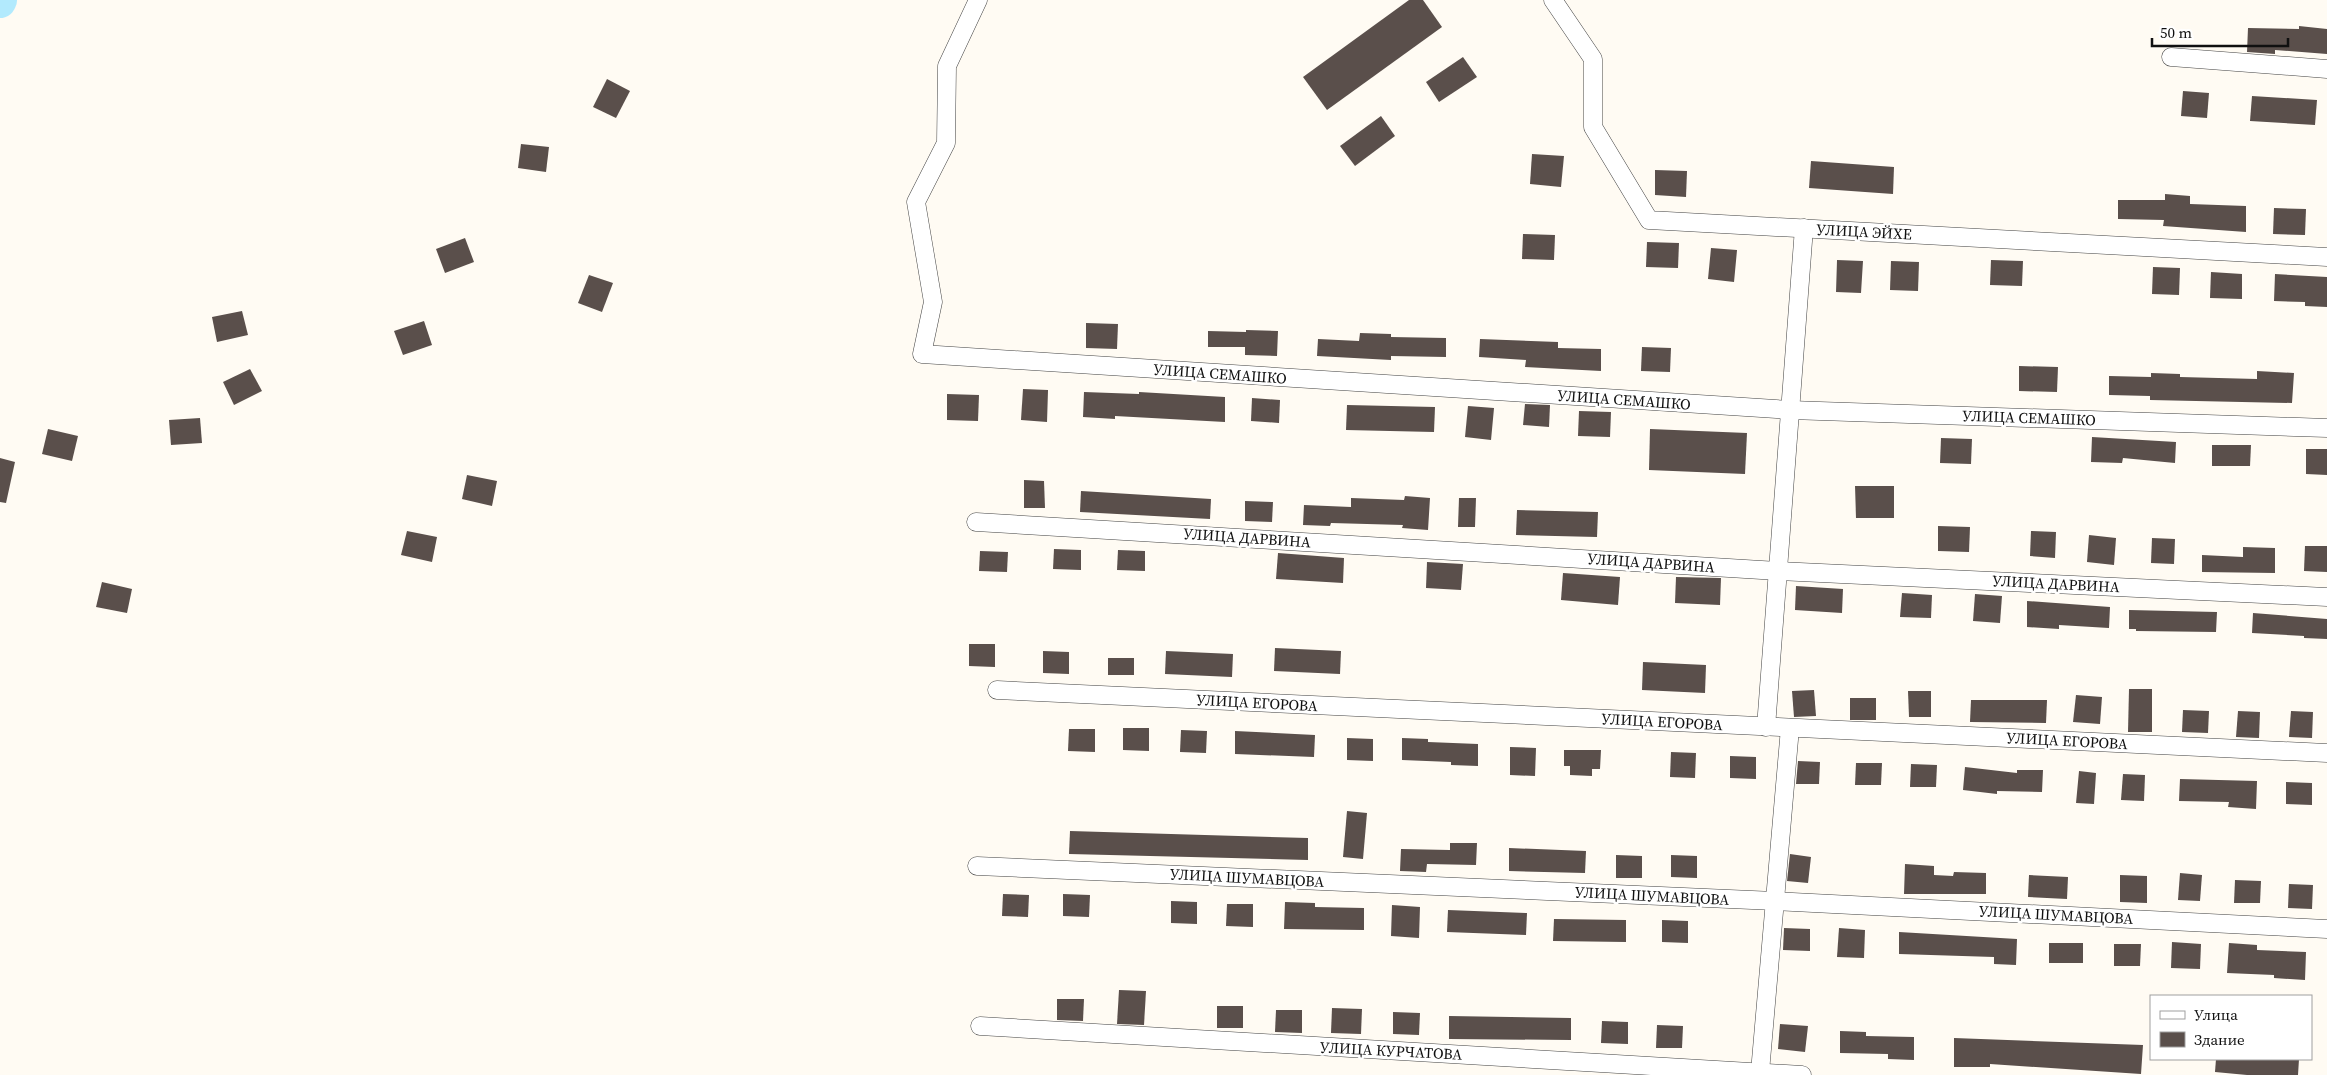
<svg xmlns="http://www.w3.org/2000/svg" width="2327" height="1075" font-family="'Source Serif 4',serif">
  <style>
    .lines { fill: none; stroke-linecap: round; stroke-linejoin: round }
    .river { stroke: #b2eafd; stroke-width: 32 }
    .building { fill: #5a4f4b }
    .minor-casing { stroke: #434343; stroke-width: 19 }
    .minor { stroke: #fff; stroke-width: 18 }
    .labels { text-anchor: middle; stroke-width: 5; stroke-linejoin: round; paint-order: stroke }
    .street-label { font-size: 15px; fill: #101010; stroke: #fff }
  </style>
  <rect width="100%" height="100%" fill="#fffbf3"/>
  <g class="lines">
    <path class="river" d="M0,2L1,0"/>
  </g>
  <g class="building">
    <path d="M1409,0H1423L1442,27L1327,110L1303,77Z"/>
    <path d="M2299,26L2327,29V54L2275,50V54L2247,52L2248,28L2299,29Z"/>
    <path d="M1463,57L1477,77L1439,102L1426,82Z"/>
    <path d="M607,79L630,91L616,118L593,107Z"/>
    <path d="M2183,91L2209,93L2207,118L2181,116Z"/>
    <path d="M2252,96L2317,100L2315,125L2250,121Z"/>
    <path d="M1381,116L1395,136L1355,166L1340,146Z"/>
    <path d="M521,144L549,147L546,172L518,168Z"/>
    <path d="M1532,154L1564,156L1561,187L1530,184Z"/>
    <path d="M1811,161L1894,167L1893,194L1809,188Z"/>
    <path d="M1655,170L1687,171L1686,197L1655,195Z"/>
    <path d="M2165,194L2190,196V204L2246,206V232L2163,226L2164,220L2118,219V200H2165Z"/>
    <path d="M2274,208L2306,209L2305,235L2273,234Z"/>
    <path d="M1523,234L1555,235L1554,260L1522,259Z"/>
    <path d="M465,238L474,262L445,273L436,249Z"/>
    <path d="M1647,242L1679,243L1678,268L1646,267Z"/>
    <path d="M1711,248L1737,250L1734,282L1708,279Z"/>
    <path d="M1837,260L1863,261L1861,293L1836,292Z"/>
    <path d="M1991,260L2023,261L2022,286L1990,285Z"/>
    <path d="M1891,261L1919,262L1918,291L1890,290Z"/>
    <path d="M2153,267L2180,268L2179,295L2152,294Z"/>
    <path d="M2211,272L2242,274V299L2210,298Z"/>
    <path d="M2275,274L2327,277V307L2305,306V302L2274,301Z"/>
    <path d="M589,275L613,283L602,312L578,303Z"/>
    <path d="M242,311L248,335L217,342L212,317Z"/>
    <path d="M424,321L432,345L403,355L394,331Z"/>
    <path d="M1086,323L1118,324L1117,349L1086,348Z"/>
    <path d="M1246,330L1278,331L1277,356L1245,355V347H1208V331L1246,332Z"/>
    <path d="M1360,333L1391,334V337L1446,338V357L1391,356V360L1317,356L1318,339L1359,341Z"/>
    <path d="M1480,339L1558,342V348L1601,349V371L1525,367L1526,360L1479,357Z"/>
    <path d="M1642,347L1671,348L1670,372L1641,371Z"/>
    <path d="M2019,366L2058,367L2057,392L2019,391Z"/>
    <path d="M250,369L262,391L234,405L223,382Z"/>
    <path d="M2257,371L2294,373L2292,403L2150,400V396L2109,395V376L2151,377V373L2180,374V377L2257,379Z"/>
    <path d="M1023,389L1048,390L1047,422L1021,420Z"/>
    <path d="M1084,392L1139,394V392L1225,397V422L1115,416V419L1083,417Z"/>
    <path d="M947,394L979,395L978,421L947,420Z"/>
    <path d="M1252,398L1280,400L1279,423L1251,421Z"/>
    <path d="M1525,404L1550,405L1549,427L1523,425Z"/>
    <path d="M1347,405L1435,407L1434,432L1346,430Z"/>
    <path d="M1468,406L1494,408L1491,440L1465,437Z"/>
    <path d="M1579,411L1611,412L1610,437L1578,436Z"/>
    <path d="M200,418L202,443L171,445L169,420Z"/>
    <path d="M48,429L78,436L72,461L42,454Z"/>
    <path d="M1650,429L1747,433L1745,474L1649,470Z"/>
    <path d="M2092,437L2176,442L2175,463L2123,458L2122,463L2091,462Z"/>
    <path d="M1941,438L1972,439L1971,464L1940,463Z"/>
    <path d="M2212,445H2251L2250,466H2212Z"/>
    <path d="M2306,449H2327V475L2306,474Z"/>
    <path d="M0,458L15,462L6,503L0,502Z"/>
    <path d="M467,475L497,481L492,506L462,499Z"/>
    <path d="M1024,480L1044,481L1045,508H1024Z"/>
    <path d="M1855,486H1894V518H1856Z"/>
    <path d="M1081,491L1211,499L1210,519L1080,512Z"/>
    <path d="M1405,496L1430,498L1428,530L1402,528L1403,525L1331,523L1330,526L1303,525L1304,505L1351,507V498L1404,500Z"/>
    <path d="M1459,498H1476L1475,527H1458Z"/>
    <path d="M1245,501L1273,502L1272,522L1245,521Z"/>
    <path d="M1517,510L1598,512L1597,537L1516,535Z"/>
    <path d="M1938,526L1970,527L1969,552L1938,551Z"/>
    <path d="M407,531L437,537L432,562L401,555Z"/>
    <path d="M2031,531L2056,532L2055,558L2030,556Z"/>
    <path d="M2089,535L2116,538L2114,565L2087,562Z"/>
    <path d="M2152,538L2175,539L2174,564L2151,563Z"/>
    <path d="M2305,546H2327V572L2304,571Z"/>
    <path d="M2243,547L2275,548V573L2202,572V555L2243,557Z"/>
    <path d="M1054,549L1081,550V570L1053,569Z"/>
    <path d="M1118,550L1145,551V571L1117,570Z"/>
    <path d="M980,551L1008,552L1007,572L979,571Z"/>
    <path d="M1278,553L1344,558L1343,583L1276,579Z"/>
    <path d="M1427,562L1463,564L1461,590L1426,588Z"/>
    <path d="M1563,573L1620,577L1618,605L1561,600Z"/>
    <path d="M1676,577L1721,578L1720,605L1675,603Z"/>
    <path d="M102,582L132,589L127,613L96,607Z"/>
    <path d="M1796,586L1843,589L1842,613L1795,610Z"/>
    <path d="M1902,593L1932,595L1931,618L1900,617Z"/>
    <path d="M1975,594L2002,596L2000,623L1973,621Z"/>
    <path d="M2027,601L2110,607L2109,628L2059,625V629L2027,627Z"/>
    <path d="M2129,610L2217,612L2216,632L2136,631V629H2129Z"/>
    <path d="M2253,613L2327,619V639L2304,638V636L2252,633Z"/>
    <path d="M969,644H995V667L969,666Z"/>
    <path d="M1275,648L1341,651L1340,674L1274,671Z"/>
    <path d="M1043,651L1069,652V674L1043,673Z"/>
    <path d="M1166,651L1233,654L1232,677L1165,674Z"/>
    <rect x="1108" y="658" width="26" height="17"/>
    <path d="M1643,662L1706,665L1705,693L1642,690Z"/>
    <path d="M2129,689H2152V732H2128Z"/>
    <path d="M1814,690L1816,716L1794,717L1792,691Z"/>
    <path d="M1908,691H1931V717H1909Z"/>
    <path d="M2076,695L2102,697L2100,724L2073,722Z"/>
    <rect x="1850" y="698" width="26" height="22"/>
    <path d="M1971,700H2047L2046,723L1970,722Z"/>
    <path d="M2183,710L2209,711L2208,733L2182,732Z"/>
    <path d="M2238,711L2260,712L2259,738L2236,737Z"/>
    <path d="M2291,711L2313,712L2312,738L2289,737Z"/>
    <path d="M1123,728H1149V751L1123,750Z"/>
    <path d="M1069,729H1095V752L1068,751Z"/>
    <path d="M1181,730L1207,731L1206,753L1180,752Z"/>
    <path d="M1235,731L1315,735L1314,757L1235,754Z"/>
    <path d="M1347,738L1373,739V761L1347,760Z"/>
    <path d="M1402,738L1428,739V742L1478,744V766L1451,765V762L1402,760Z"/>
    <path d="M1510,747L1536,748L1535,776L1510,775Z"/>
    <path d="M1564,750H1601L1600,769H1592V776L1570,775V766H1564Z"/>
    <path d="M1671,752L1696,753L1695,778L1670,777Z"/>
    <path d="M1730,756L1756,757V779L1730,778Z"/>
    <path d="M1798,761L1820,762L1819,784H1796Z"/>
    <path d="M1856,763H1882L1881,785H1855Z"/>
    <path d="M1911,764L1937,765L1936,787H1910Z"/>
    <path d="M1965,767L2017,773V770H2043L2042,792L1997,791V794L1963,790Z"/>
    <path d="M2079,771L2096,773L2094,804L2076,803Z"/>
    <path d="M2123,774L2145,775L2144,801L2121,800Z"/>
    <path d="M2180,779L2257,781L2256,809L2228,807L2229,802L2179,801Z"/>
    <path d="M2286,782L2312,783V805L2286,804Z"/>
    <path d="M1347,811L1367,813L1363,859L1343,857Z"/>
    <path d="M1070,831L1308,838V860L1069,854Z"/>
    <path d="M1450,843H1477L1476,865L1427,864L1426,872L1400,871L1401,849L1450,850Z"/>
    <path d="M1509,848L1586,851L1585,873L1509,871Z"/>
    <path d="M1790,854L1811,857L1808,883L1787,881Z"/>
    <path d="M1616,855L1642,856V878H1616Z"/>
    <path d="M1671,855L1697,856V878L1671,877Z"/>
    <path d="M1905,864L1934,866V875L1953,876L1954,872L1986,873V894H1904Z"/>
    <path d="M2180,873L2202,875L2200,901L2178,900Z"/>
    <path d="M2029,875L2068,877L2067,899L2028,897Z"/>
    <path d="M2120,875L2147,876V903L2120,902Z"/>
    <path d="M2235,880L2261,881L2260,903H2234Z"/>
    <path d="M2289,884L2313,885L2312,909L2288,908Z"/>
    <path d="M1003,894L1029,895L1028,917L1002,916Z"/>
    <path d="M1063,894L1090,895L1089,917L1063,916Z"/>
    <path d="M1171,901L1197,902V924L1171,923Z"/>
    <path d="M1285,902L1315,903V907L1364,908V930L1284,929Z"/>
    <path d="M1227,904H1253V927L1226,926Z"/>
    <path d="M1392,905L1420,907L1419,938L1391,936Z"/>
    <path d="M1448,910L1527,913L1526,935L1447,932Z"/>
    <path d="M1554,919L1626,920V942L1553,941Z"/>
    <path d="M1662,920L1688,921V943L1662,942Z"/>
    <path d="M1784,928L1810,929V951L1783,950Z"/>
    <path d="M1839,928L1865,930L1864,958L1837,957Z"/>
    <path d="M1899,932L2017,939L2016,965L1994,964V957L1899,954Z"/>
    <path d="M2172,942L2201,944L2200,969L2171,968Z"/>
    <rect x="2049" y="943" width="34" height="20"/>
    <path d="M2229,943L2257,945V950L2306,952L2305,980L2274,978V975L2227,973Z"/>
    <path d="M2114,944H2141L2140,966H2114Z"/>
    <path d="M1119,990L1146,991L1144,1025L1117,1024Z"/>
    <path d="M1057,999H1084L1083,1021L1057,1020Z"/>
    <rect x="1217" y="1006" width="26" height="22"/>
    <path d="M1332,1008L1362,1009L1361,1034L1331,1033Z"/>
    <path d="M1276,1010H1302V1033L1275,1032Z"/>
    <path d="M1393,1012L1420,1013L1419,1035L1393,1034Z"/>
    <path d="M1449,1016L1571,1018V1040L1449,1039Z"/>
    <path d="M1602,1021L1628,1022V1044L1601,1043Z"/>
    <path d="M1780,1024L1808,1026L1805,1052L1778,1049Z"/>
    <path d="M1657,1025L1683,1026L1682,1048H1656Z"/>
    <path d="M1840,1031L1866,1032V1036L1914,1037V1060L1888,1059V1054L1840,1053Z"/>
    <path d="M1954,1038L2143,1045L2141,1074L1990,1064V1067H1954Z"/>
    <path d="M2216,1059H2299L2298,1075H2247L2215,1072Z"/>
  </g>
  <g class="lines">
    <defs>
      <g id="minor">
        <path d="M978,0L947,66L946,143L916,202L933,302L922,354L1790,410L2327,428"/>
        <path d="M1553,0L1593,59V127L1649,220L2327,257"/>
        <path d="M2171,57L2327,69"/>
        <path d="M976,522L1778,571L2327,597"/>
        <path d="M997,690L2327,753"/>
        <path d="M1766,727L1804,228"/>
        <path d="M977,866L1775,901L2327,929"/>
        <path d="M980,1026L1802,1075"/>
        <path d="M1760,1072L1790,728"/>
      </g>
    </defs>
    <use href="#minor" class="minor-casing"/>
    <use href="#minor" class="minor"/>
  </g>
  <g class="labels">
    <g class="street-label">
      <text transform="translate(1864 232) rotate(3)" y="5">УЛИЦА ЭЙХЕ</text>
      <text transform="translate(1220 374) rotate(4)" y="5">УЛИЦА СЕМАШКО</text>
      <text transform="translate(1624 400) rotate(4)" y="5">УЛИЦА СЕМАШКО</text>
      <text transform="translate(2029 418) rotate(2)" y="5">УЛИЦА СЕМАШКО</text>
      <text transform="translate(1247 538) rotate(4)" y="5">УЛИЦА ДАРВИНА</text>
      <text transform="translate(1651 563) rotate(4)" y="5">УЛИЦА ДАРВИНА</text>
      <text transform="translate(2056 584) rotate(3)" y="5">УЛИЦА ДАРВИНА</text>
      <text transform="translate(1257 703) rotate(3)" y="5">УЛИЦА ЕГОРОВА</text>
      <text transform="translate(1662 722) rotate(3)" y="5">УЛИЦА ЕГОРОВА</text>
      <text transform="translate(2067 741) rotate(3)" y="5">УЛИЦА ЕГОРОВА</text>
      <text transform="translate(1247 878) rotate(3)" y="5">УЛИЦА ШУМАВЦОВА</text>
      <text transform="translate(1652 896) rotate(3)" y="5">УЛИЦА ШУМАВЦОВА</text>
      <text transform="translate(2056 915) rotate(3)" y="5">УЛИЦА ШУМАВЦОВА</text>
      <text transform="translate(1391 1051) rotate(3)" y="5">УЛИЦА КУРЧАТОВА</text>
    </g>
  </g>
  <rect x="2150" y="995" width="162" height="65" fill="#ffffff" stroke="#9f9f9f"/>
  <rect x="2160" y="1011" width="25" height="8" fill="#ffffff" stroke="#9f9f9f"/>
  <text x="2194" y="1020" font-size="15" fill="#101010">Улица</text>
  <rect x="2160" y="1032" width="25" height="15" fill="#5a4f4b" stroke="#9f9f9f"/>
  <text x="2194" y="1045" font-size="15" fill="#101010">Здание</text>
  <path d="M2152 38v8h136v-8" fill="none" stroke="#101010" stroke-width="2.5"/>
  <text x="2160" y="38" font-size="15" fill="#101010" stroke="#ffffff" stroke-width="4" paint-order="stroke">50 m</text>
</svg>
